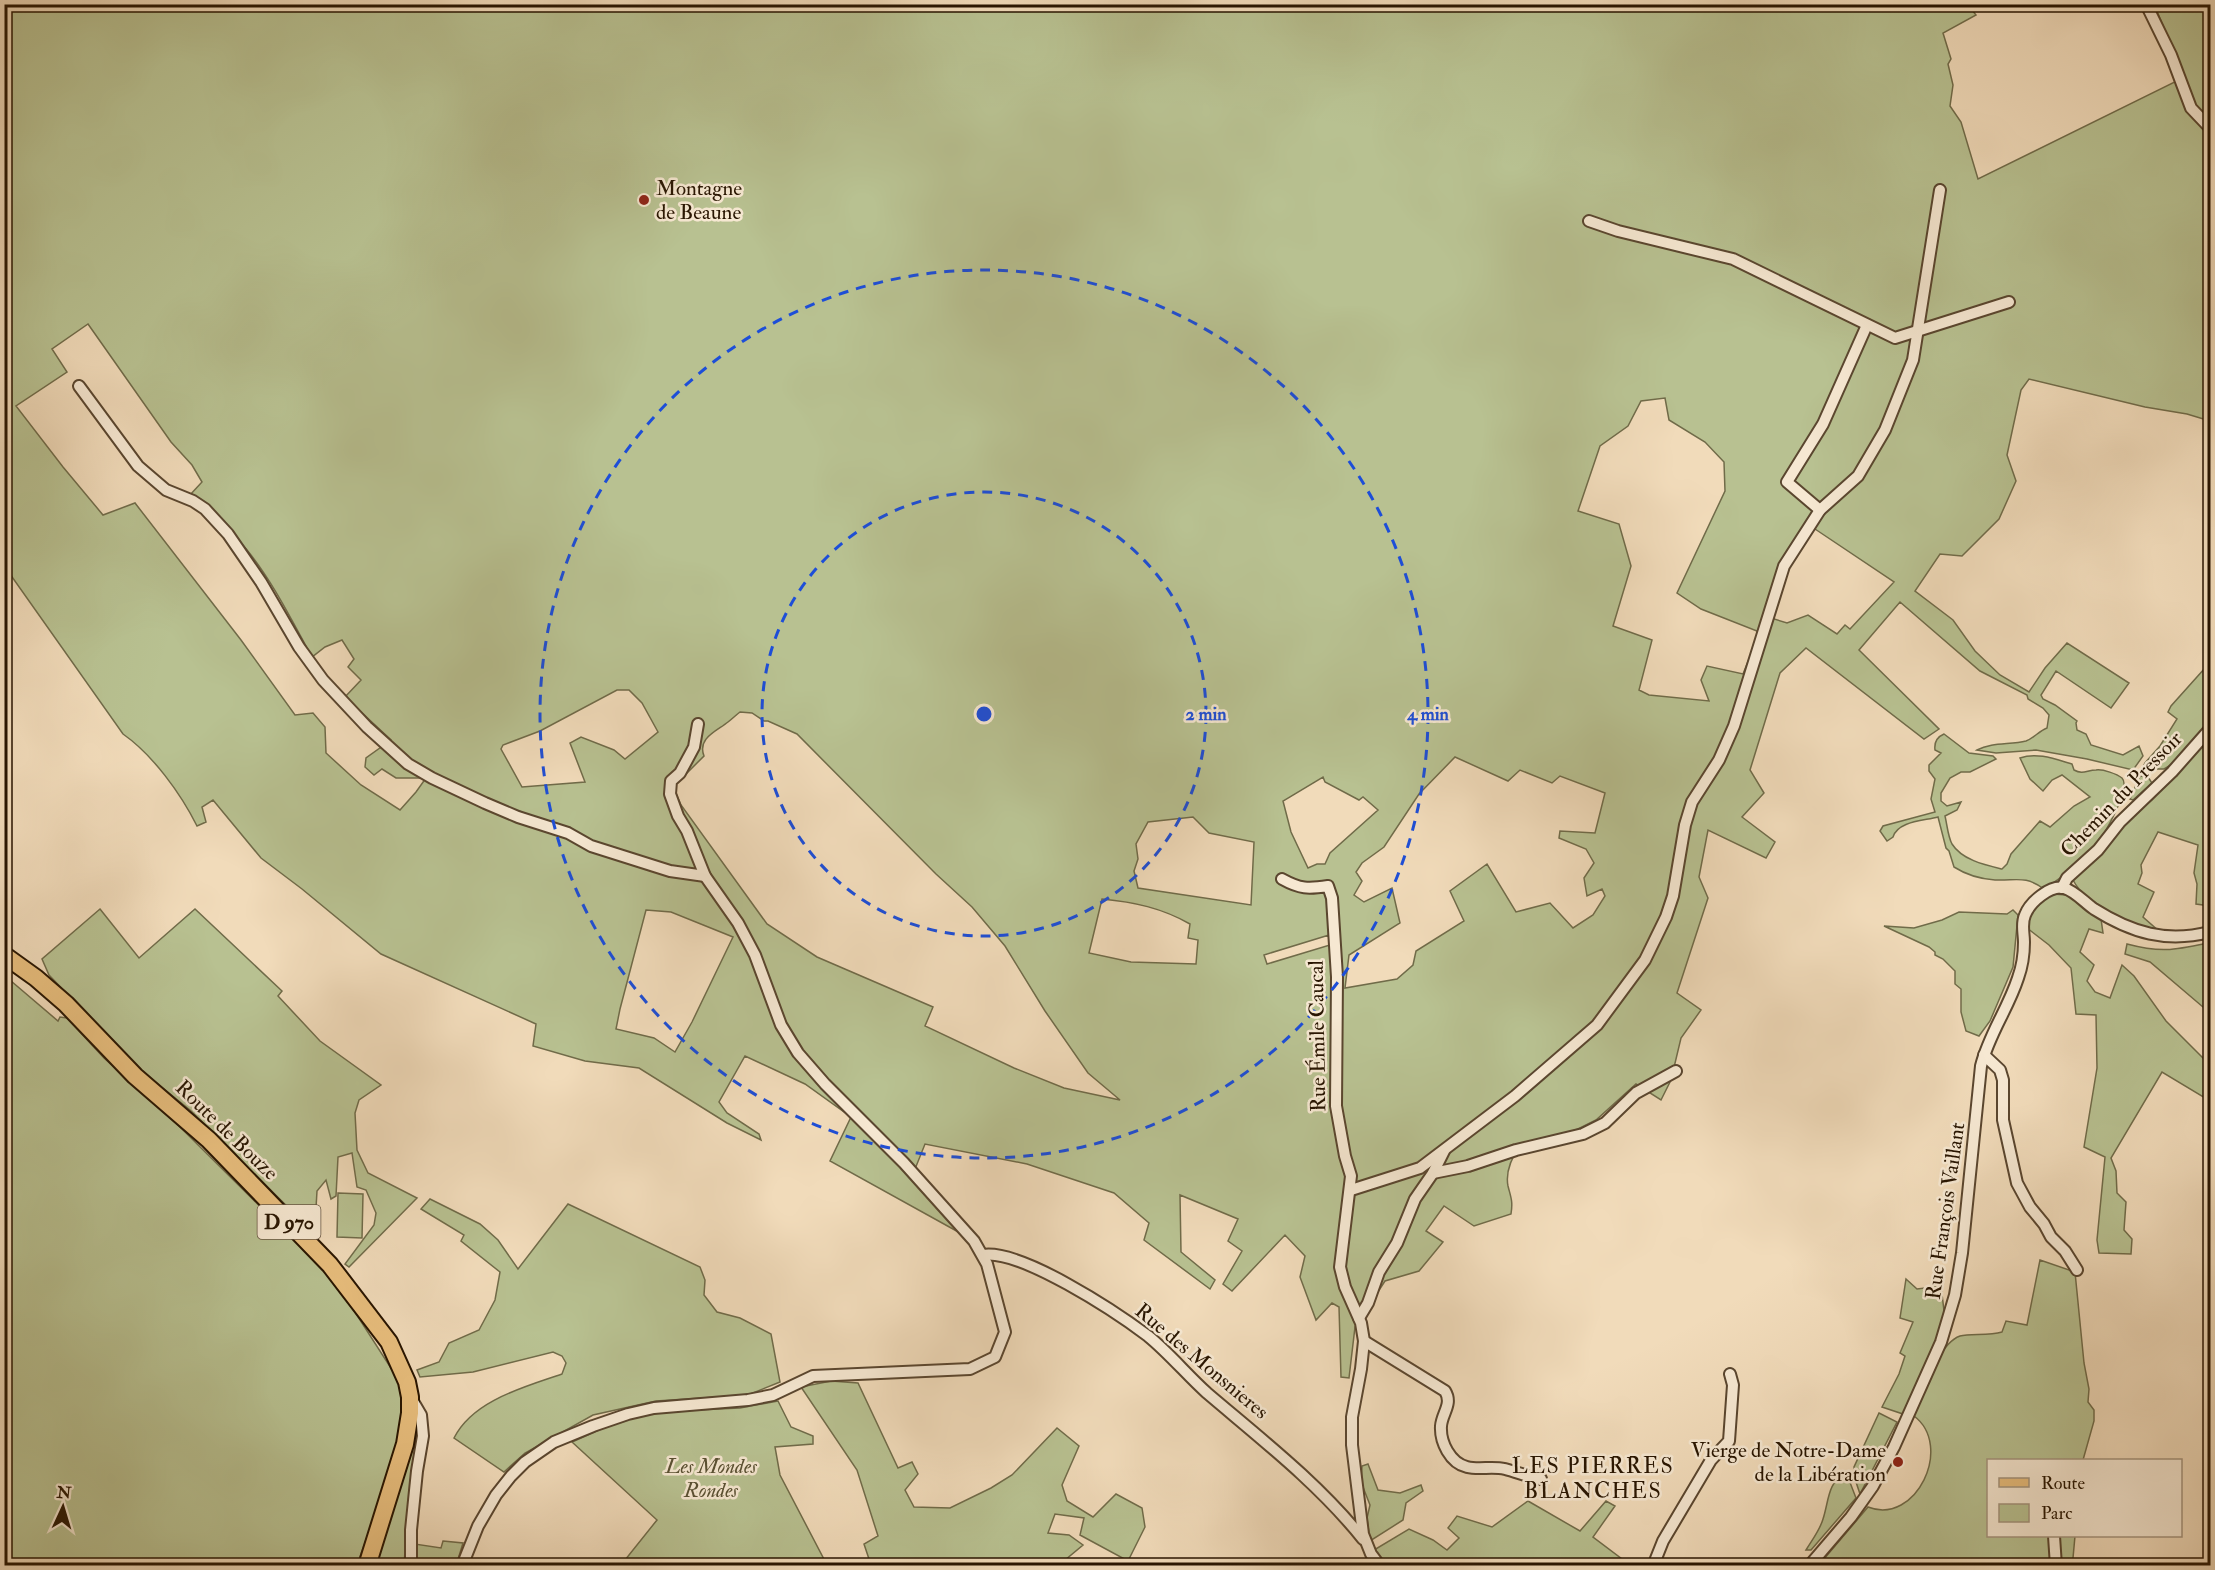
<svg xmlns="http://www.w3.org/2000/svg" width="2215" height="1570" font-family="'IM FELL Double Pica',serif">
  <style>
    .green { fill: #b8c191; stroke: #706b49; stroke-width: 1.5; fill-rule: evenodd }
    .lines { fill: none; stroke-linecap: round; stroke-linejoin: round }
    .minor-casing { stroke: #5a462f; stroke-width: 14 }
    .primary-casing { stroke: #281501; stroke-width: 20 }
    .minor { stroke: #f6e8d2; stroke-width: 10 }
    .primary { stroke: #e8be7d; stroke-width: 16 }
    .ring { fill: none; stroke: #1d4ed8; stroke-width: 3; stroke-dasharray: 10 8 }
    .poi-dot { fill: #8f2418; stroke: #f6e8d2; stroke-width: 2 }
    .labels { text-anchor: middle; stroke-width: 5; stroke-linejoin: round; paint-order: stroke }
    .shield { fill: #f6e8d2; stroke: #665440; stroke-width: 1.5 }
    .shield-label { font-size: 20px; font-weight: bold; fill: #281501 }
    .poi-label { font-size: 21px; fill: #281501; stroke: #f6e8d2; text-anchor: start }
    .street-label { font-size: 21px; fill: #281501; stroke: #f6e8d2 }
    .park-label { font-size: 21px; font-style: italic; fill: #5a5133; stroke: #f6e8d2 }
    .neighbourhood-label { font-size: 22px; letter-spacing: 1.5px; fill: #281501; stroke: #f6e8d2 }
    .centre { fill: #1d4ed8; stroke: #f6e8d2; stroke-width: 3 }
    .ring-label { font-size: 18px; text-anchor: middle; font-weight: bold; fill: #1d4ed8; stroke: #f6e8d2; stroke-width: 5; stroke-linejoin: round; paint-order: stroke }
  </style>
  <rect width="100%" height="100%" fill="#f1dbba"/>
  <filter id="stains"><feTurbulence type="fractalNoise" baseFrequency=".00333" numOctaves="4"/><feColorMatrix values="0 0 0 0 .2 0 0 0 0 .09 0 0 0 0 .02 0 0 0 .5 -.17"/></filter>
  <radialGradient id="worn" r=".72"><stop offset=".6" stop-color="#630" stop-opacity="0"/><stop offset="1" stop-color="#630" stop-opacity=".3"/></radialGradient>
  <g class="green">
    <path d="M4,5H1968L1976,15L1943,33L1951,59L1948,64L1953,85L1950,106L1961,122L1978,179L2185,77L2156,9L2167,5H2210V421L2187,414L2145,407L2029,379L2021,390L2007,455L2016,481L1999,519L1962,556L1940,554L1915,591L1953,620L1975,651L2000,675L2029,692L2045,668L2067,643L2129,683L2111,708L2056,671L2041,695L2043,699L2055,705L2077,721L2076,723L2077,730L2086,734L2091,745L2123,755L2139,746L2143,756L2133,770L2087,759L2036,750L1996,753L1977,750C1992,742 2010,745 2026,741C2034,738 2039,731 2047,728L2049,715L2043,708L2028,699L2027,695L1980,671L1900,602L1859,650L1939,729L1924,739L1806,648L1780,673L1750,770L1764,793L1742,817L1775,842L1766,858L1708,830L1699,877L1708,898L1677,993L1701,1010L1681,1038L1671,1080L1661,1100L1636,1084L1596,1120L1576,1130L1520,1145C1512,1157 1505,1171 1508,1186C1511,1198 1513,1201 1511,1214L1474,1226L1444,1206L1426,1231L1443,1242L1419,1271L1385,1281L1355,1327L1349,1378L1341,1377L1339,1307L1332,1303L1316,1320L1300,1277L1305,1256L1285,1235L1232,1291L1223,1284L1242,1251L1228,1241L1238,1219L1180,1195L1181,1252L1215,1280L1210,1289L1144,1240L1149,1223L1114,1193L1027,1164L925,1144L911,1179L962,1234L830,1161L851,1117L805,1084L745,1056L719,1102L727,1113L759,1134L761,1140L727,1123L639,1068L585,1061L533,1046L536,1024L381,954L302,889L261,858L213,800L202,807L206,822L197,826C181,794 153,755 123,734L5,567ZM88,324L171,442L192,465L202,482L190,495C210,512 230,529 247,550C273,582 292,621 312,657L325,647L342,640L354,659L348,667L361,680L345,697L391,740L366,758L365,767L374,775L382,769L396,778H426L416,792L400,810L361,785L326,753L325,727L313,713L295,715L241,640L135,503L103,515L63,467L16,406L67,372L52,349ZM1665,398L1669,420L1705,442L1724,462L1725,491L1677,593L1701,609L1757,631V639L1743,674L1707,666L1701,680L1709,701L1649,695L1639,690L1652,640L1613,626L1631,566L1619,524L1578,511L1600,446L1628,426L1641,401ZM1812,527L1894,582L1850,629L1845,625L1837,634L1808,615L1787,623L1771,618L1789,567ZM617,690H629L642,703L658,732L625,759L614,750L581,737L570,743L585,782L522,787L501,749L503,745L540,731ZM740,712L752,713L764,721H768L797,734L936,874L972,907L1005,946L1045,1011L1088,1073L1120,1100L1064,1088L1014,1068L925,1026L933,1007L817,957L767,924L681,805L675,791L676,784L704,756C697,738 717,731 728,722C732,719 736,715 740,712ZM1455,757L1508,781L1520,770L1552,783L1560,776L1605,793L1595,833L1560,831L1559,838L1586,849L1594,863L1584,878L1587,896L1602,889L1605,896L1593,915L1573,928L1550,903L1516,912L1487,864L1450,891L1464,921L1416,951L1413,965L1397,979L1345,988L1349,955L1400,923L1392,888L1364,902L1354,895L1362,881L1356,872L1362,863L1384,847L1419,794ZM1323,777L1325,782L1359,800L1363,797L1378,810L1330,853L1325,864H1317L1308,868L1291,832L1283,801ZM1193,817L1209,833L1254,842L1251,905L1138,888L1134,871L1138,859L1136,844L1148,822ZM1102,899C1134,902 1162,908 1190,924L1188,938L1198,940L1196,964L1131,962L1089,953ZM646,910L671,912L733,937L692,1022L675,1052L654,1038L616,1029L620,1009ZM1329,935L1330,945L1267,964L1264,955Z"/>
    <path d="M2205,668L2210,676V724L2171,765L2164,769H2142L2145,763L2160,746L2177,719L2168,712L2171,706Z"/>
    <path d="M1944,734L1969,753L1993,756L1996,759L1970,772H1961L1950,778L1941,793V801L1947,806L1961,802L1957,810L1945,816C1947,824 1948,837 1952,844C1962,860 1985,865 2002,869L2007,864L2011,854L2040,821L2050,827L2074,806L2090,797L2062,775L2052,780L2043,791L2030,779L2020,758C2037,752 2055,759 2072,764L2074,770C2083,775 2087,770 2096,770C2103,769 2117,774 2122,778C2132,788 2103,837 2094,848C2081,864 2061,878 2044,889C2025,875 2016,881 1995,880C1981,879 1965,874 1954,867L1949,851L1946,848L1938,817C1923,821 1898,821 1893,837L1887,841L1880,831L1883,826L1935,812L1931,799L1935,779L1929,771V765L1941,753L1935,750C1934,742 1937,737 1944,734Z"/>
    <path d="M2210,735V906L2196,904L2197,884L2194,873L2198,845L2158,832L2141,865L2142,873L2138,884L2154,892L2143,917L2160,932C2129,926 2088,908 2073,880L2128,819L2152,800Z"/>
    <path d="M2140,776L2148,777L2152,783L2133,800L2130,799Z"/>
    <path d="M2052,894L2067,895L2101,919L2103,933L2089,929L2080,952L2094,965L2087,981L2095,992L2110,998L2122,965L2134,976L2166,1021L2210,1065V1101L2162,1072L2111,1158L2116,1171L2117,1193L2126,1202L2124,1230L2132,1239L2131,1254L2099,1253L2097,1240L2105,1157L2084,1147L2097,1068L2096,1015L2076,1014L2071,968L2049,945L2027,928L2030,912Z"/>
    <path d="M100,909L139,958L195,909L282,991L278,996L320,1041L381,1085L359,1100L355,1113L357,1150L368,1173L417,1198L349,1267L345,1264L374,1225L376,1213L366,1190L357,1187L352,1153L338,1157L336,1196L331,1199L326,1180L317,1191L316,1208L307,1226L190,1110L138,1068L49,975L42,959Z"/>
    <path d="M2013,910L2018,915L2013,967L1990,1021L1979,1036L1966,1031L1961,1012V989L1955,984V971L1943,959L1935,955V952L1929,947L1884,926L1914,928L1942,920L1959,912L2007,914Z"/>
    <path d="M2208,943L2210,945V1013L2150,962L2125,954L2127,944C2161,953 2174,950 2208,943Z"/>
    <path d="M4,975L58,1021L60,1017L67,1018L104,1058L180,1127L335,1281L398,1379L403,1407L400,1432L377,1509L357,1565H5Z"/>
    <path d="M338,1193L363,1194L362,1238L337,1237Z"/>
    <path d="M430,1199L480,1224L498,1240L518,1269L568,1204L700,1267L705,1280L704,1295L717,1312L740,1318L771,1334L780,1382L748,1395L656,1401L593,1415L525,1453L504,1472L454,1438C473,1400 525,1387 562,1374L566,1363L562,1356L553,1352L473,1372L420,1377L417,1370L439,1362L449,1343L479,1330L495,1300L500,1272L461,1241L464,1235L421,1209Z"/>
    <path d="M2040,1260L2075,1272L2084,1363L2089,1389L2088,1402L2094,1410V1421L2083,1460H1988V1536H2075L2073,1558L2075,1565H2050L2001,1559L1998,1566H1818L1868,1507C1916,1526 1954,1446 1914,1416C1923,1395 1937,1344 1960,1336C1970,1333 1988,1336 2002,1332L2006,1321L2027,1325Z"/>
    <path d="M1906,1279L1917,1289L1941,1286L1945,1319L1903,1414L1882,1407L1899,1374L1905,1356L1900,1353L1913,1322L1900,1318Z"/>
    <path d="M831,1381L858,1383L898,1468L912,1462L918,1474L905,1490L914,1507L950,1508L991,1488L1012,1475L1057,1428L1079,1446L1062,1485L1067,1501L1093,1517L1116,1494L1142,1508L1145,1527L1128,1561L1080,1535L1084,1518L1055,1514L1048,1533L1069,1535L1083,1545L1059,1565H871L864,1544L878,1536L857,1470L801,1387Z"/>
    <path d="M778,1401L791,1427L813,1436V1444L775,1447L780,1475L827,1565H621L657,1520L572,1442L610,1425L651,1412L740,1408Z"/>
    <path d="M1879,1413L1897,1422L1860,1494L1855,1479L1854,1467Z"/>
    <path d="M416,1421H419L417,1453L409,1498L404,1565L374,1566C386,1517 411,1472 416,1421Z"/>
    <path d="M1368,1464L1378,1490L1400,1493L1421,1485L1423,1491L1406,1503L1403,1520L1370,1541L1367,1518L1370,1505L1361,1482L1362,1466Z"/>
    <path d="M1846,1472L1856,1498L1811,1550H1806C1812,1540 1820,1530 1823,1519C1829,1501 1827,1483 1846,1472Z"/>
    <path d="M1528,1501L1580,1531L1606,1501L1615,1506L1593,1537L1630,1565H1385L1374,1550L1409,1529L1433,1540L1447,1550L1459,1538L1448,1528L1457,1516L1492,1527Z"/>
    <path d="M443,1541L463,1543L456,1566L415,1565V1544L441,1548Z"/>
  </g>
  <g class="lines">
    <defs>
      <g id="minor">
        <path d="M2146,4L2171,55L2191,108L2210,128"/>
        <path d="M1589,221L1618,231L1733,259L1895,338L2009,302"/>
        <path d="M79,386L138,466L166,490L193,501L205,509L228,534L261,582L299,647L323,680L367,727L408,764L432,778L485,803L518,817L568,833L591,846L670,871L705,876"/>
        <path d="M1820,510L1787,482L1823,424L1867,325"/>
        <path d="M1282,879C1300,889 1308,889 1328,886L1332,898L1337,977L1336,1106L1345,1156L1351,1176L1340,1267L1345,1287L1361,1323L1364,1341L1361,1369L1352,1417V1445L1363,1534L1371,1554L1380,1566"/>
        <path d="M2062,888L2067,878L2098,850L2120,822L2172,772L2210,729"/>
        <path d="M1984,1055L2000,1070L2003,1080V1120L2017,1183L2030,1207L2044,1224L2051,1237L2065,1251L2077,1270"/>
        <path d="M1433,1173L1468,1166L1516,1150L1583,1134L1605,1123L1636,1093L1676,1071"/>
        <path d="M1351,1190L1420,1168L1515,1096L1597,1025L1645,960L1666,917L1673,896L1685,825L1692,802L1719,760L1734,726L1784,566L1820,510L1858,476L1885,430L1913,360L1940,190"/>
        <path d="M983,1255C1021,1249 1116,1312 1148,1336C1169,1353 1187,1375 1207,1393C1261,1439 1318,1483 1363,1539"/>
        <path d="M1359,1318L1368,1303L1379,1272L1397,1243L1415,1199L1433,1173L1444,1151"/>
        <path d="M1364,1341L1445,1391C1453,1404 1442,1413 1441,1426C1440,1442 1450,1463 1467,1467C1479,1470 1492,1466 1505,1469C1517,1472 1528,1477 1541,1479"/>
        <path d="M411,1398L421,1415L423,1436L417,1471L411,1530V1566"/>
        <path d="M2054,1536L2056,1566"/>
        <path d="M462,1566L478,1526L496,1495L511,1476L525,1462L554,1442L593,1426L628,1414L654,1408L748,1400L773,1395L813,1376L970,1369L995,1357L1005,1332L987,1264L974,1241L904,1163L825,1084L798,1053L781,1025L755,955L738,923L705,876L687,831L678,816L670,794L671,781L680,773L694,747L698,724"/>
        <path d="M1653,1566L1663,1541L1711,1460L1729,1441L1733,1385L1730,1374"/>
        <path d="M1809,1566L1851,1517L1873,1486L1894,1447L1941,1342L1955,1295L1962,1253L1981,1066C1989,1034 2008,1009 2018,978C2022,967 2024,954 2024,942C2024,933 2021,924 2025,915C2030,902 2050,885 2064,888C2075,891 2085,903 2094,909C2132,933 2166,943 2210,932"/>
      </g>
      <path id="primary" d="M4,955L36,978L66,1004L135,1076L209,1140L330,1265L389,1342L407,1382L410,1397V1413L405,1444L367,1566"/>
    </defs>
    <use href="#minor" class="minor-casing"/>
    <use href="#primary" class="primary-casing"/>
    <use href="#minor" class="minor"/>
    <use href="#primary" class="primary"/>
  </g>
  <g class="ring">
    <circle cx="984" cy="714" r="222"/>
    <circle cx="984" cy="714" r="444"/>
  </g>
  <g class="poi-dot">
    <circle cx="644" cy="200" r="6"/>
    <circle cx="1898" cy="1462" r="6"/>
  </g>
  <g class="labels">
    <rect class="shield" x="257.5" y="1205" width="63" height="34" rx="4.5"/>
    <g class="shield-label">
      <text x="289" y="1229">D 970</text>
    </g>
    <g class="poi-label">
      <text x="656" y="195">Montagne<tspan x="656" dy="24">de Beaune</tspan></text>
      <text x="1886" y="1457" text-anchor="end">Vierge de Notre-Dame<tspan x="1886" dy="24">de la Libération</tspan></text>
    </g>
    <g class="street-label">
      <text transform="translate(2121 794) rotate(-46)" y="7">Chemin du Pressoir</text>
      <text transform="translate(1317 1036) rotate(-91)" y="7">Rue Émile Caucal</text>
      <text transform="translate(227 1130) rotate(44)" y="7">Route de Bouze</text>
      <text transform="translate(1945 1211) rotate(-82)" y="7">Rue François Vaillant</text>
      <text transform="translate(1202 1361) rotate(40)" y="7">Rue des Monsnieres</text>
    </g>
    <g class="park-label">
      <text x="711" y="1473">Les Mondes<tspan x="711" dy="24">Rondes</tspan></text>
    </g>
    <g class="neighbourhood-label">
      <text x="1593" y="1473">LES PIERRES<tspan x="1593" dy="25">BLANCHES</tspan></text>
    </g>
  </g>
  <circle cx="984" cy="714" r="9" class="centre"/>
  <g class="ring-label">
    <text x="1206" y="720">2 min</text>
    <text x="1428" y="720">4 min</text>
  </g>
  <rect width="2215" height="1570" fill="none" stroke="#f1dbba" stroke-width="24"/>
  <rect x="6" y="6" width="2203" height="1558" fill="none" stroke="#281501" stroke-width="3"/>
  <rect x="12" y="12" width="2191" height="1546" fill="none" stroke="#281501" stroke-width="1.5"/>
  <rect x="1987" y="1459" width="195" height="78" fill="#f6e8d2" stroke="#a4947e" stroke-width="1.5"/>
  <rect x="1999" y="1478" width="30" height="9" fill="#e8be7d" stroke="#a4947e" stroke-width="1.5"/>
  <text x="2041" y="1489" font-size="18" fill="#281501">Route</text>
  <rect x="1999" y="1504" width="30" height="18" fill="#b8c191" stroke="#a4947e" stroke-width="1.5"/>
  <text x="2041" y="1519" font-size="18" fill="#281501">Parc</text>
  <g transform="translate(63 1507) rotate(4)" stroke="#f6e8d2" stroke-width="4.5" paint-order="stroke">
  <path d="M0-4.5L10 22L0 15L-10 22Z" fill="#281501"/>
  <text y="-9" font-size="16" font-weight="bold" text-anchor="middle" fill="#281501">N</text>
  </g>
  <rect width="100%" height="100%" filter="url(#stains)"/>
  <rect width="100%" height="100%" fill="url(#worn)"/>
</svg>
